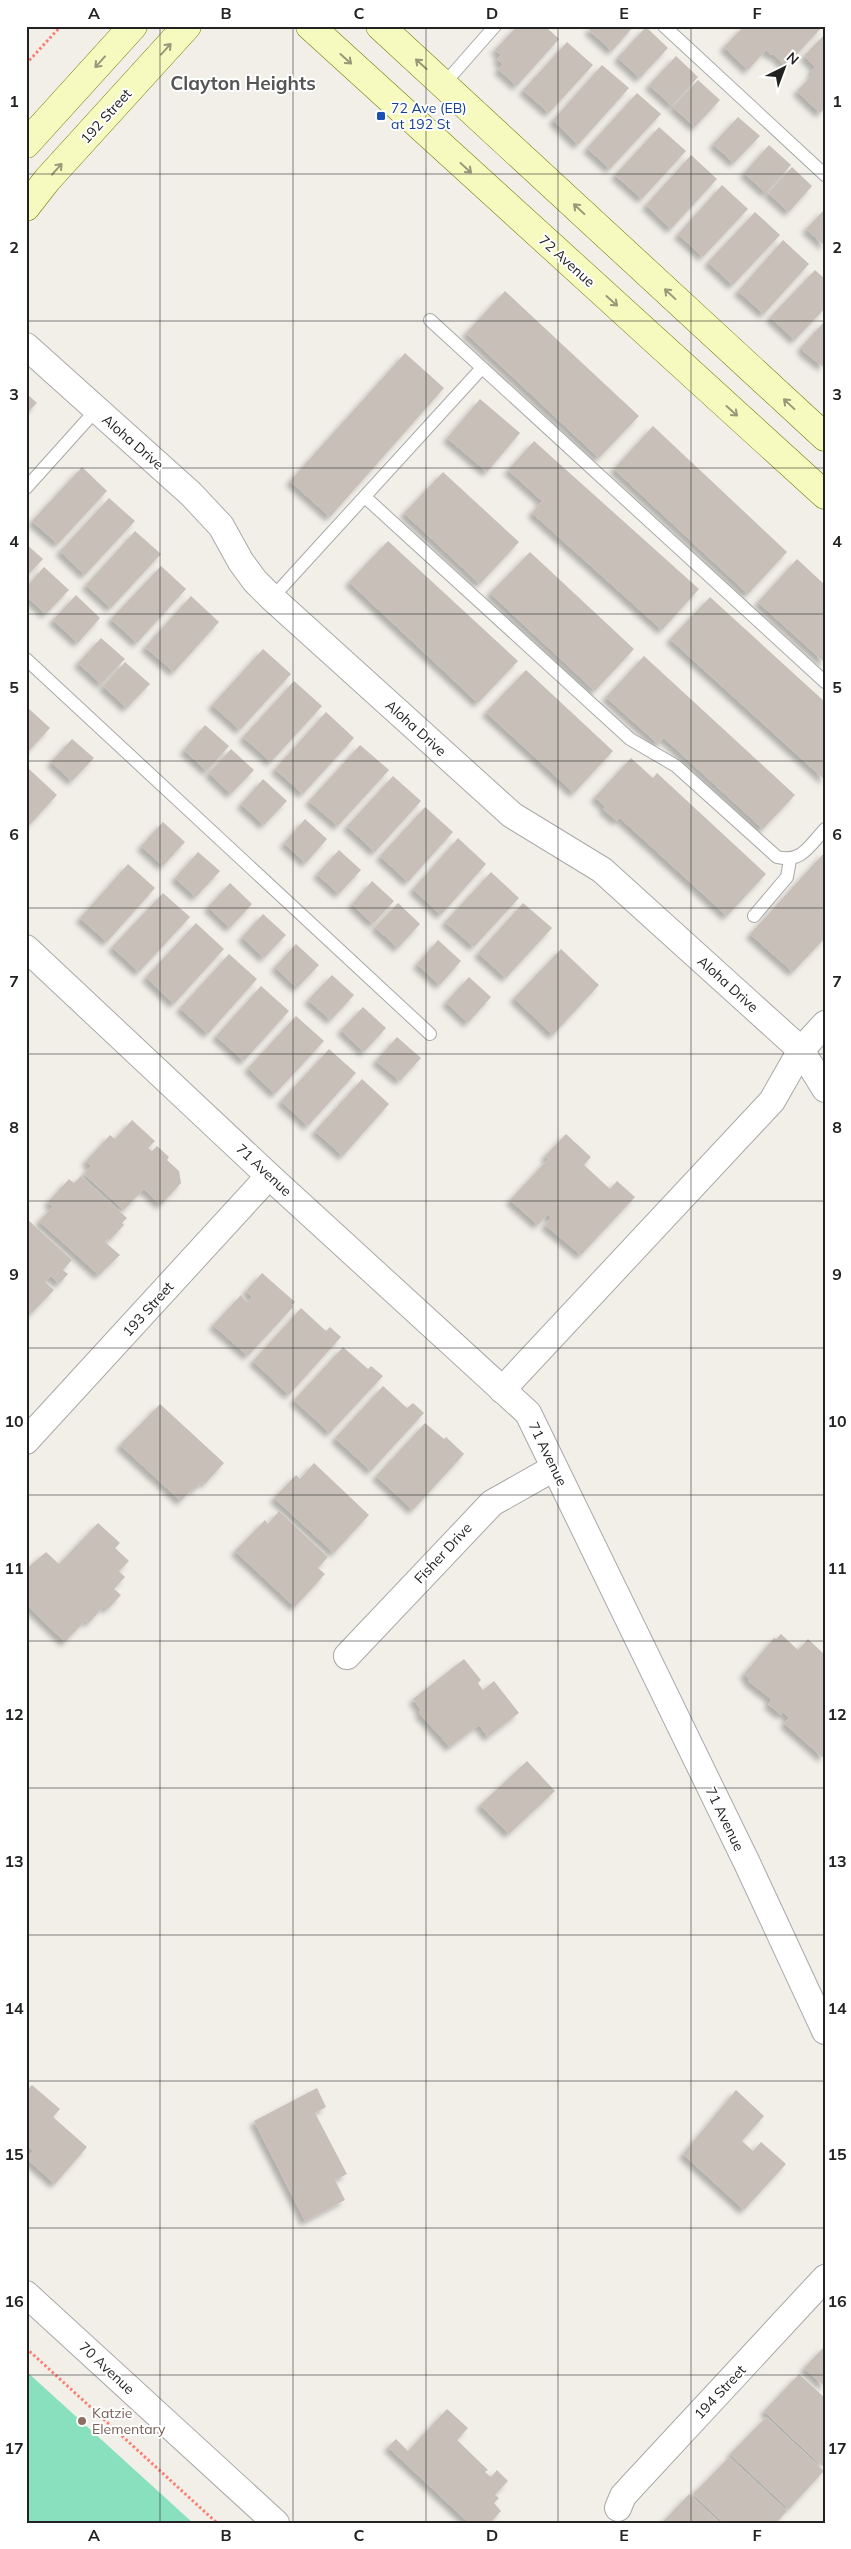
<svg xmlns="http://www.w3.org/2000/svg" width="851" height="2549" font-family="Mulish,sans-serif">
<style>
.pitch{fill:#88e0be}
.building{fill:#c7bfb8;filter:url(#shadow)}
.lines{fill:none;stroke-linecap:round;stroke-linejoin:round}
.service-casing{stroke:#a9a9a9;stroke-width:14}
.minor-casing{stroke:#a9a9a9;stroke-width:28}
.secondary-casing{stroke:#707d05;stroke-width:29}
.path{stroke:#fa8072;stroke-width:3;stroke-dasharray:2.5 2.5;stroke-linecap:butt}
.service{stroke:#fff;stroke-width:12}
.minor{stroke:#fff;stroke-width:26}
.secondary{stroke:#f7fabf;stroke-width:28}
.oneway{stroke:#979978}
.grid{fill:none;stroke:#222;stroke-width:1;stroke-opacity:0.55}
.transit-dot{fill:#1a4fb4;stroke:#fff;stroke-width:2}
.education-dot{fill:#8d6e63;stroke:#fff;stroke-width:2}
.labels{text-anchor:middle;dominant-baseline:central;stroke-width:4;stroke-linejoin:round;paint-order:stroke}
.transit-label{font-size:14px;fill:#164399;stroke:#fff;text-anchor:start}
.street-label{font-size:14px;fill:#222;stroke:#fff}
.education-label{font-size:14px;fill:#785e54;stroke:#fff;text-anchor:start}
.district-label{font-size:19px;font-weight:bold;fill:#555;stroke:#fff}
.neatline{fill:none;stroke:#222;stroke-width:2}
.grid-label{font-size:16px;text-anchor:middle;font-weight:bold;fill:#222}
</style>
<defs>
<filter id="shadow"><feDropShadow dx="-4.5" dy="4.5" stdDeviation="2.5" flood-color="#0004"/></filter>
</defs>
<rect width="100%" height="100%" fill="#f2efe9"/>
<!-- pitch -->
<polygon class="pitch" points="26,2371 193,2523 26,2523"/>
<!-- building -->
<g class="building">
<polygon points="517,26 545,26 559,39 517,86 498,69 503,64 497,59 501,55 495,50"/>
<polygon points="592,26 634,26 612,51 589,30"/>
<polygon points="744,26 823,26 786,66 773,54 771,55 766,50 748,70 724,47"/>
<polygon points="646,27 668,48 640,78 619,59 619,56"/>
<polygon points="825,34 825,108 820,113 797,91 813,74 811,72 815,67 804,56"/>
<polygon points="567,42 593,65 549,113 523,90"/>
<polygon points="676,56 698,77 672,106 649,85"/>
<polygon points="602,65 629,88 578,145 553,120"/>
<polygon points="698,80 720,100 695,127 673,107"/>
<polygon points="637,93 661,114 610,169 587,148"/>
<polygon points="738,117 760,136 734,163 713,144"/>
<polygon points="659,127 686,151 642,199 615,175"/>
<polygon points="769,145 791,165 766,193 744,173"/>
<polygon points="691,155 717,179 671,229 646,205"/>
<polygon points="792,167 812,186 789,212 768,193"/>
<polygon points="722,185 748,209 703,257 678,234"/>
<polygon points="825,209 825,246 806,229"/>
<polygon points="755,212 780,235 733,285 708,262"/>
<polygon points="783,240 809,264 764,314 738,291"/>
<polygon points="815,270 825,279 825,308 795,340 770,317"/>
<polygon points="505,291 639,416 599,458 466,333"/>
<polygon points="825,321 825,363 822,366 803,351 804,350 801,347"/>
<polygon points="405,353 444,388 330,517 290,481"/>
<polygon points="26,393 37,403 26,414"/>
<polygon points="480,399 520,433 487,472 447,438"/>
<polygon points="653,426 787,552 748,594 614,469"/>
<polygon points="534,441 699,589 662,630 532,513 542,501 508,470"/>
<polygon points="82,467 107,491 58,544 32,521"/>
<polygon points="443,472 519,542 480,584 404,513"/>
<polygon points="109,498 135,521 85,575 60,551"/>
<polygon points="135,531 161,554 111,608 86,585"/>
<polygon points="388,541 518,661 478,703 349,582"/>
<polygon points="26,544 43,559 26,577"/>
<polygon points="530,552 634,649 595,691 490,593"/>
<polygon points="797,559 825,585 825,663 758,602"/>
<polygon points="161,566 186,589 137,643 111,619"/>
<polygon points="44,567 69,590 46,614 26,596 26,587"/>
<polygon points="76,595 100,618 78,643 53,620"/>
<polygon points="191,596 219,622 174,672 145,647"/>
<polygon points="710,597 825,702 825,780 670,639"/>
<polygon points="101,638 125,659 101,684 78,663"/>
<polygon points="263,649 291,674 240,730 212,705"/>
<polygon points="644,656 795,795 763,829 664,738 658,744 606,697"/>
<polygon points="125,662 150,684 127,708 103,686"/>
<polygon points="526,670 613,751 574,793 486,712"/>
<polygon points="294,681 322,706 271,762 243,737"/>
<polygon points="27,707 50,728 28,752 26,750"/>
<polygon points="326,712 354,738 303,794 275,769"/>
<polygon points="205,725 229,746 207,771 184,750"/>
<polygon points="72,739 94,758 72,781 51,762"/>
<polygon points="360,745 389,770 338,826 309,801"/>
<polygon points="231,749 254,770 231,794 209,773"/>
<polygon points="631,758 653,778 657,773 766,874 727,916 620,818 617,821 603,809 605,807 595,797"/>
<polygon points="29,769 57,795 26,829 26,772"/>
<polygon points="393,776 421,801 375,852 347,826"/>
<polygon points="263,779 287,801 264,825 241,804"/>
<polygon points="425,807 453,832 408,882 380,856"/>
<polygon points="305,819 327,839 306,863 284,843"/>
<polygon points="163,822 185,842 163,866 141,846"/>
<polygon points="458,838 486,864 441,915 413,889"/>
<polygon points="339,850 361,870 339,894 317,874"/>
<polygon points="198,852 220,871 196,897 175,878"/>
<polygon points="825,852 825,938 793,972 750,934"/>
<polygon points="128,864 155,888 107,942 80,918"/>
<polygon points="491,872 519,898 474,947 445,922"/>
<polygon points="372,881 394,901 373,924 352,904"/>
<polygon points="230,883 252,904 230,928 208,907"/>
<polygon points="163,893 190,917 139,972 112,947"/>
<polygon points="398,903 420,924 398,948 375,927"/>
<polygon points="523,903 552,928 506,978 478,953"/>
<polygon points="263,914 286,935 264,958 242,937"/>
<polygon points="196,923 224,949 174,1004 146,977"/>
<polygon points="438,940 461,961 440,985 417,964"/>
<polygon points="296,944 319,965 297,988 275,967"/>
<polygon points="561,949 599,985 553,1035 514,998"/>
<polygon points="229,954 257,979 208,1034 180,1008"/>
<polygon points="332,975 354,995 331,1020 308,1000"/>
<polygon points="469,977 491,997 468,1023 446,1002"/>
<polygon points="261,986 289,1011 244,1061 216,1036"/>
<polygon points="363,1007 386,1028 364,1052 341,1030"/>
<polygon points="296,1016 324,1041 275,1094 248,1068"/>
<polygon points="397,1037 421,1058 400,1081 376,1061"/>
<polygon points="329,1049 356,1073 308,1126 281,1101"/>
<polygon points="362,1079 389,1104 343,1156 315,1131"/>
<polygon points="132,1120 155,1141 148,1148 152,1151 157,1146 169,1157 167,1160 179,1171 181,1183 161,1205 144,1189 124,1210 84,1174 91,1166 86,1161 110,1135 115,1139"/>
<polygon points="566,1134 591,1157 584,1165 610,1189 617,1181 635,1197 581,1255 545,1225 551,1218 548,1214 538,1225 510,1200 548,1159 545,1156"/>
<polygon points="81,1176 127,1218 122,1223 124,1225 110,1240 108,1238 105,1242 120,1255 99,1275 39,1221 53,1206 48,1202 69,1179 74,1183"/>
<polygon points="26,1218 72,1260 63,1270 68,1274 59,1284 51,1276 45,1282 54,1290 32,1313 26,1308"/>
<polygon points="262,1273 295,1302 292,1305 293,1307 248,1356 213,1325 241,1295 247,1302 252,1297 246,1291"/>
<polygon points="301,1308 326,1331 330,1327 341,1337 289,1395 253,1361"/>
<polygon points="343,1347 368,1369 371,1366 383,1376 330,1433 294,1400"/>
<polygon points="383,1386 407,1408 413,1403 424,1413 371,1471 335,1438"/>
<polygon points="160,1404 224,1463 205,1484 202,1482 195,1490 193,1488 181,1501 120,1445"/>
<polygon points="425,1423 444,1439 446,1437 464,1454 413,1510 376,1476"/>
<polygon points="314,1463 369,1515 334,1553 274,1498 296,1475 300,1479"/>
<polygon points="279,1511 328,1557 318,1568 325,1574 295,1607 235,1551 265,1520 268,1524"/>
<polygon points="98,1523 120,1543 115,1548 129,1561 119,1571 125,1577 114,1589 121,1595 108,1609 104,1606 89,1623 86,1620 65,1642 26,1604 26,1569 46,1552 59,1564"/>
<polygon points="781,1634 798,1650 808,1639 825,1655 825,1755 822,1757 784,1723 789,1718 783,1712 781,1715 768,1704 771,1701 770,1698 748,1681 748,1678 744,1674 774,1638 776,1639"/>
<polygon points="464,1659 481,1680 478,1683 483,1690 494,1681 519,1713 488,1737 479,1725 450,1747 419,1713 421,1710 413,1699"/>
<polygon points="527,1761 555,1791 509,1834 480,1805"/>
<polygon points="32,2085 60,2109 53,2117 87,2147 55,2184 26,2158 33,2151 26,2144 26,2088 28,2089"/>
<polygon points="317,2088 326,2107 315,2113 347,2174 335,2180 345,2200 305,2221 254,2121"/>
<polygon points="736,2090 764,2116 742,2141 753,2151 761,2142 786,2164 744,2210 683,2154"/>
<polygon points="825,2346 825,2387 804,2368"/>
<polygon points="799,2374 825,2398 825,2463 822,2466 764,2411"/>
<polygon points="447,2409 468,2428 457,2440 488,2470 485,2472 491,2477 497,2470 508,2481 495,2495 499,2498 494,2503 501,2511 490,2523 482,2523 479,2520 476,2523 469,2523 388,2447 396,2439 408,2451"/>
<polygon points="766,2417 824,2471 789,2509 730,2454"/>
<polygon points="729,2457 787,2511 776,2523 724,2523 693,2494"/>
<polygon points="689,2494 720,2523 662,2523"/>
</g>
<g class="lines">
<defs>
<g id="service">
<polyline points="664,26 825,175"/>
<polyline points="444,84 495,26"/>
<polyline points="430,320 825,682"/>
<polyline points="26,488 96,410"/>
<path d="M 365,497 L 630,739 L 676,766 L 777,857 C 802,863 809,846 825,829"/>
<polyline points="272,598 481,369"/>
<polyline points="26,659 430,1034"/>
<polyline points="754,916 787,877 790,860"/>
</g>
<g id="minor">
<polyline points="26,346 191,494 221,526 241,562 255,581 272,598 512,815 602,870 801,1050 825,1089"/>
<polyline points="26,948 269,1176 528,1413 747,1863 825,2031"/>
<polyline points="502,1390 772,1101 801,1050 825,1024"/>
<polyline points="26,1441 269,1176"/>
<polyline points="347,1656 492,1503 554,1468"/>
<polyline points="26,2294 276,2523"/>
<polyline points="618,2508 623,2496 633,2485 825,2278"/>
</g>
<g id="secondary">
<polyline points="310,26 825,495"/>
<polyline points="380,26 825,437"/>
<polyline points="26,144 133,26"/>
<polyline points="26,207 47,180 187,26"/>
</g>
</defs>
<!-- service casing -->
<use href="#service" class="service-casing"/>
<!-- minor casing -->
<use href="#minor" class="minor-casing"/>
<!-- secondary casing -->
<use href="#secondary" class="secondary-casing"/>
<!-- path -->
<g class="path">
<polyline points="26,64 61,26"/>
<polyline points="26,2348 217,2523"/>
</g>
<!-- service -->
<use href="#service" class="service"/>
<!-- minor -->
<use href="#minor" class="minor"/>
<!-- secondary -->
<use href="#secondary" class="secondary"/>
</g>
<!-- one-way arrows -->
<defs><path id="oneway-shaft" d="M-6 0H5M1.5-3L5.5 0L1.5 3" fill="none" stroke-width="1.6" stroke-linecap="round" stroke-linejoin="round" transform="scale(1.25)"/></defs>
<g class="oneway">
<use href="#oneway-shaft" transform="translate(166 49) rotate(-48)"/>
<use href="#oneway-shaft" transform="translate(346 59) rotate(42)"/>
<use href="#oneway-shaft" transform="translate(100 62) rotate(132)"/>
<use href="#oneway-shaft" transform="translate(421 64) rotate(-138)"/>
<use href="#oneway-shaft" transform="translate(466 168) rotate(42)"/>
<use href="#oneway-shaft" transform="translate(57 169) rotate(-48)"/>
<use href="#oneway-shaft" transform="translate(579 209) rotate(-137)"/>
<use href="#oneway-shaft" transform="translate(670 294) rotate(-137)"/>
<use href="#oneway-shaft" transform="translate(612 301) rotate(42)"/>
<use href="#oneway-shaft" transform="translate(789 404) rotate(-137)"/>
<use href="#oneway-shaft" transform="translate(732 411) rotate(42)"/>
</g>
<!-- grid -->
<path class="grid" d="M 160,26 L 160,2523M 293,26 L 293,2523M 426,26 L 426,2523M 558,26 L 558,2523M 691,26 L 691,2523M 26,174 L 825,174M 26,321 L 825,321M 26,468 L 825,468M 26,614 L 825,614M 26,761 L 825,761M 26,908 L 825,908M 26,1054 L 825,1054M 26,1201 L 825,1201M 26,1348 L 825,1348M 26,1495 L 825,1495M 26,1641 L 825,1641M 26,1788 L 825,1788M 26,1935 L 825,1935M 26,2081 L 825,2081M 26,2228 L 825,2228M 26,2375 L 825,2375"/>
<!-- markers -->
<rect class="transit-dot" x="376" y="111" width="10" height="10" rx="2.5"/>
<circle class="education-dot" cx="82" cy="2421" r="5"/>
<g class="labels">
<!-- transit labels -->
<g class="transit-label">
<text x="391" y="108">72 Ave (EB)<tspan x="391" dy="16">at 192 St</tspan></text>
</g>
<!-- street labels -->
<g class="street-label">
<text transform="translate(106 116) rotate(-48)">192 Street</text>
<text transform="translate(567 261) rotate(42)">72 Avenue</text>
<text transform="translate(133 442) rotate(41)">Aloha Drive</text>
<text transform="translate(416 728) rotate(42)">Aloha Drive</text>
<text transform="translate(728 984) rotate(42)">Aloha Drive</text>
<text transform="translate(264 1170) rotate(43)">71 Avenue</text>
<text transform="translate(148 1309) rotate(-48)">193 Street</text>
<text transform="translate(548 1454) rotate(64)">71 Avenue</text>
<text transform="translate(443 1553) rotate(-47)">Fisher Drive</text>
<text transform="translate(725 1819) rotate(64)">71 Avenue</text>
<text transform="translate(107 2368) rotate(43)">70 Avenue</text>
<text transform="translate(720 2392) rotate(-47)">194 Street</text>
</g>
<!-- education labels -->
<g class="education-label">
<text x="92" y="2413">Katzie<tspan x="92" dy="16">Elementary</tspan></text>
</g>
<!-- district labels -->
<g class="district-label">
<text x="243" y="83">Clayton Heights</text>
</g>
</g>
<!-- border -->
<rect width="851" height="2549" fill="none" stroke="#ffffff" stroke-width="55"/>
<!-- north arrow -->
<g transform="translate(784 68) rotate(42)" stroke="#ffffff" stroke-width="4" paint-order="stroke">
<path d="M0-4L9 19L0 12L-9 19Z" fill="#222222"/>
<text y="-8" font-size="14" font-weight="bold" text-anchor="middle" fill="#222222">N</text>
</g>
<rect x="28" y="28" width="796" height="2494" class="neatline"/>
<g class="grid-label">
<text x="94" y="19">A</text>
<text x="226" y="19">B</text>
<text x="359" y="19">C</text>
<text x="492" y="19">D</text>
<text x="624" y="19">E</text>
<text x="757" y="19">F</text>
<text x="14" y="107">1</text>
<text x="837" y="107">1</text>
<text x="14" y="253">2</text>
<text x="837" y="253">2</text>
<text x="14" y="400">3</text>
<text x="837" y="400">3</text>
<text x="14" y="547">4</text>
<text x="837" y="547">4</text>
<text x="14" y="693">5</text>
<text x="837" y="693">5</text>
<text x="14" y="840">6</text>
<text x="837" y="840">6</text>
<text x="14" y="987">7</text>
<text x="837" y="987">7</text>
<text x="14" y="1133">8</text>
<text x="837" y="1133">8</text>
<text x="14" y="1280">9</text>
<text x="837" y="1280">9</text>
<text x="14" y="1427">10</text>
<text x="837" y="1427">10</text>
<text x="14" y="1574">11</text>
<text x="837" y="1574">11</text>
<text x="14" y="1720">12</text>
<text x="837" y="1720">12</text>
<text x="14" y="1867">13</text>
<text x="837" y="1867">13</text>
<text x="14" y="2014">14</text>
<text x="837" y="2014">14</text>
<text x="14" y="2160">15</text>
<text x="837" y="2160">15</text>
<text x="14" y="2307">16</text>
<text x="837" y="2307">16</text>
<text x="14" y="2454">17</text>
<text x="837" y="2454">17</text>
<text x="94" y="2541">A</text>
<text x="226" y="2541">B</text>
<text x="359" y="2541">C</text>
<text x="492" y="2541">D</text>
<text x="624" y="2541">E</text>
<text x="757" y="2541">F</text>
</g>
</svg>
